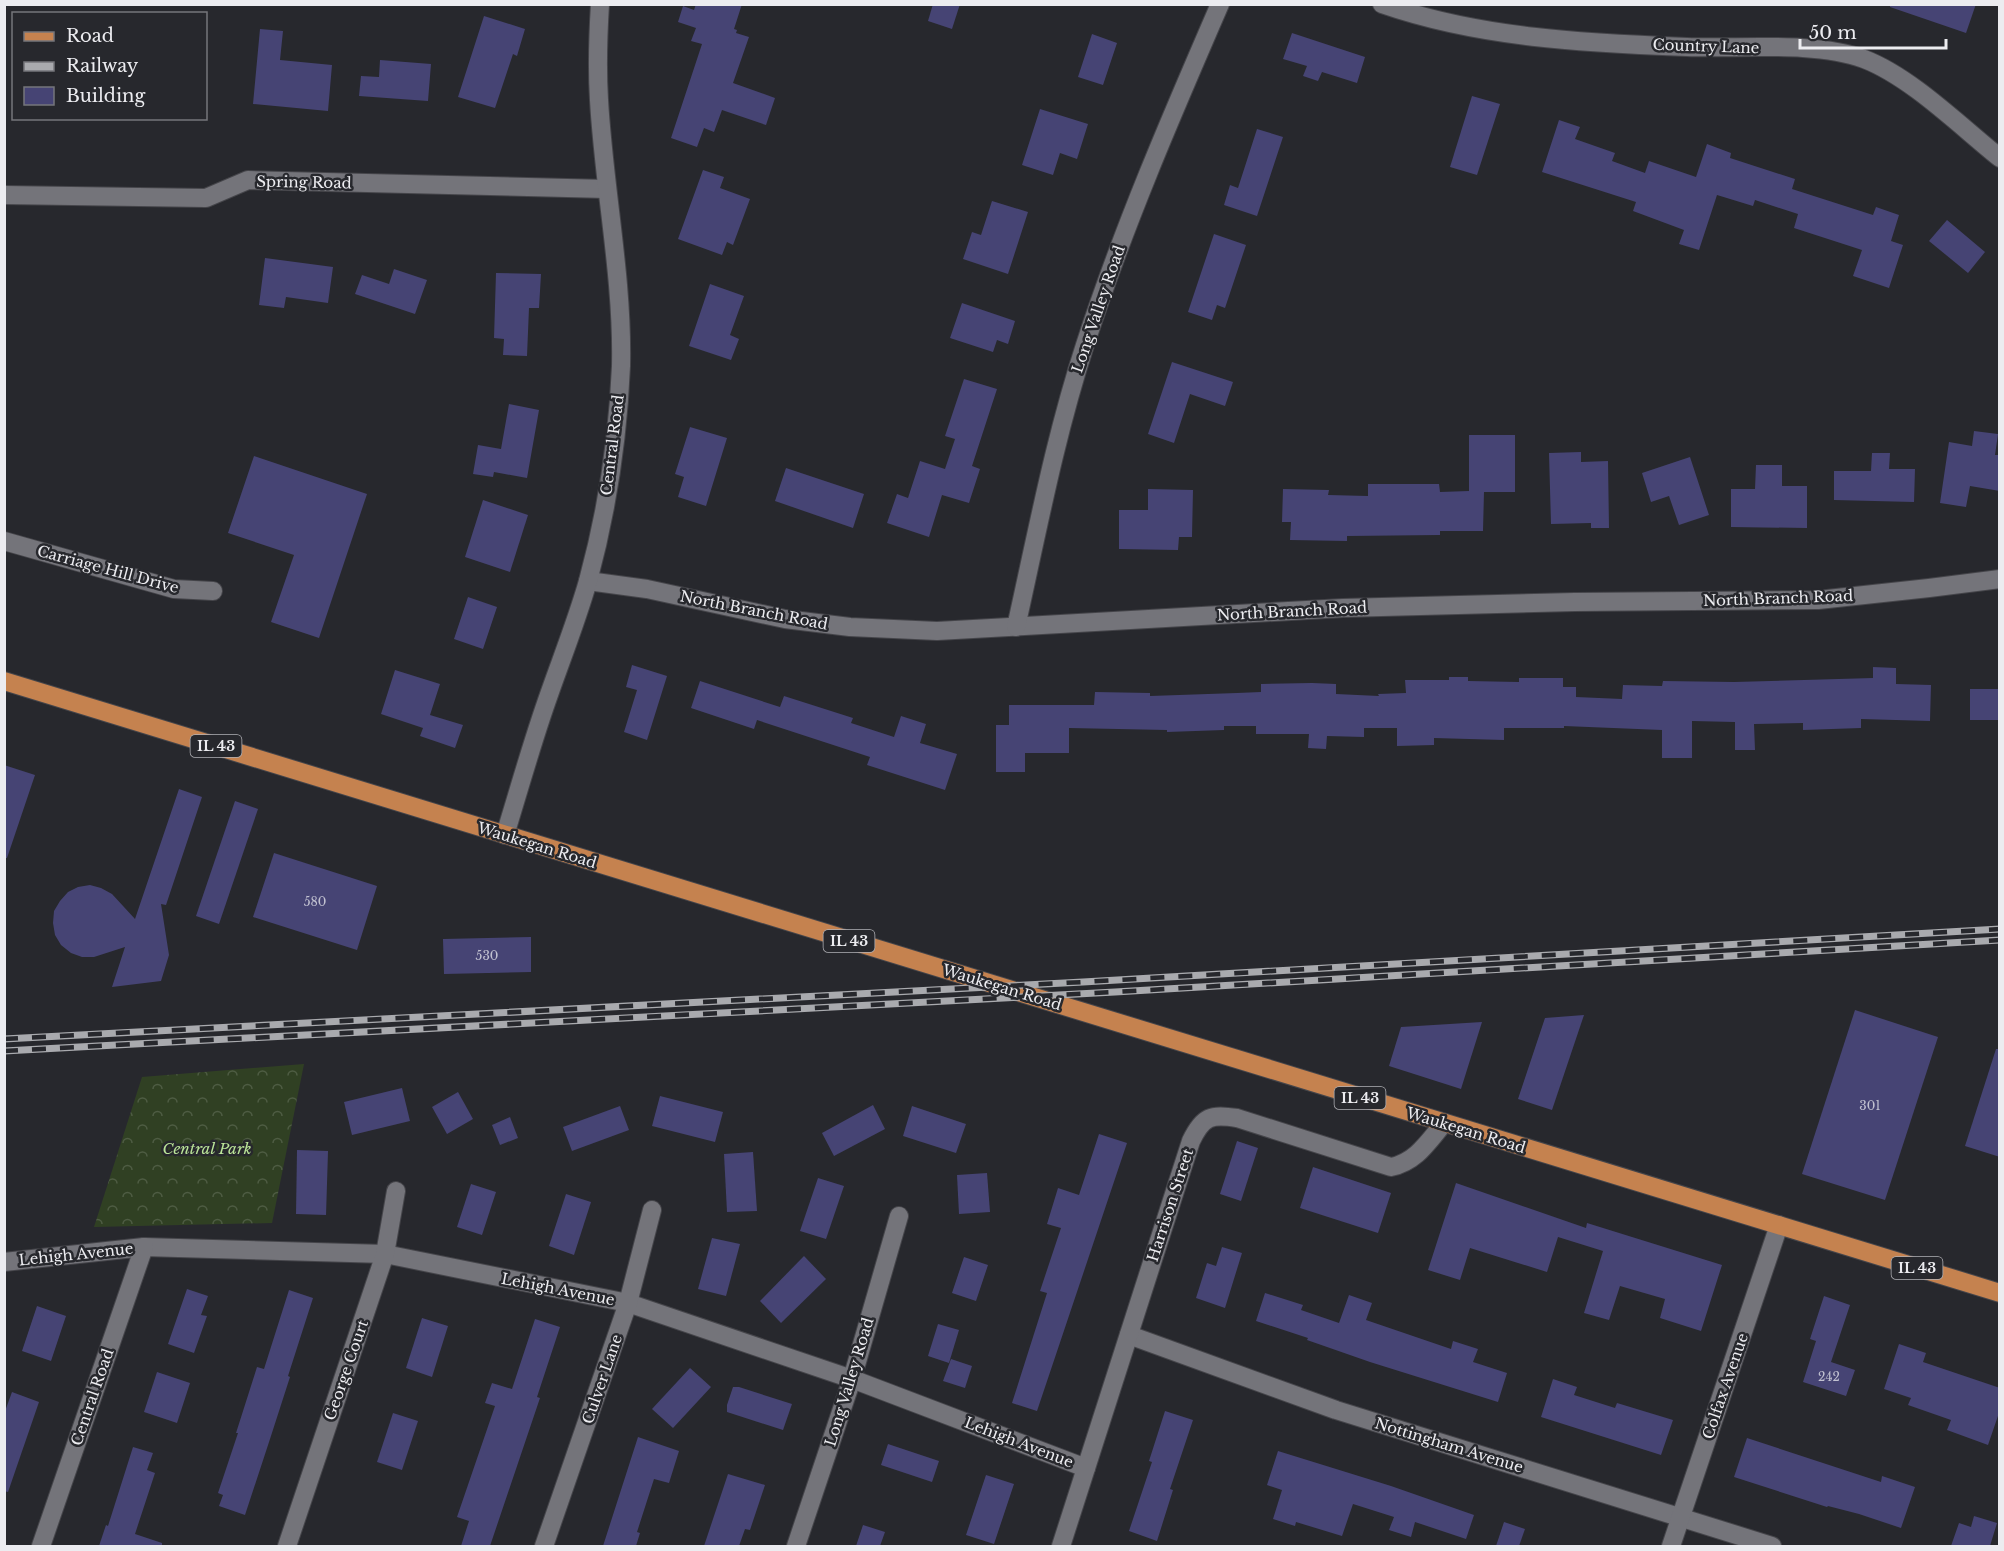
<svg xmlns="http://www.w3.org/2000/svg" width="2004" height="1551" font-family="'Libre Baskerville',serif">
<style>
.forest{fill:url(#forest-crowns)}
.building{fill:#464474}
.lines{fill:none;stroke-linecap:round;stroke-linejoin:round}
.minor-casing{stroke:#45454a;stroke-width:20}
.major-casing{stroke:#45454a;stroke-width:20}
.minor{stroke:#74747a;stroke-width:18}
.major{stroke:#c5824f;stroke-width:18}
.rail-casing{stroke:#a9aaae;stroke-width:7}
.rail{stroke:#27282d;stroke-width:4.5;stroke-dasharray:14;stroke-linecap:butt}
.labels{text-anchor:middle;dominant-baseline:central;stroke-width:5;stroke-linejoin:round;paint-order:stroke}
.number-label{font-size:12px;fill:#c2c2d1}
.shield{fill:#27282d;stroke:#b1b1b6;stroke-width:1.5}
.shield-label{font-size:14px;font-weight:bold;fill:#ececf0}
.street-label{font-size:15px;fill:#ececf0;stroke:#27282d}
.park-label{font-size:15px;font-style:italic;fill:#bbe599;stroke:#27282d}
</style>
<defs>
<pattern id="forest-crowns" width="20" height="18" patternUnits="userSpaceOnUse" patternTransform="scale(1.5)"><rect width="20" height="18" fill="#304023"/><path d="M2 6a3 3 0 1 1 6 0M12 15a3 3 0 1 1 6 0" fill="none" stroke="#4e5c43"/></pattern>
</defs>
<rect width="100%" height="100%" fill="#27282d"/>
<!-- forest -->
<polygon class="forest" points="304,1064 272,1223 94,1227 142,1077"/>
<!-- building -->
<g class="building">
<polygon points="696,4 742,4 734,29 737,30 736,33 749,37 733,83 775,98 766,125 722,110 714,132 704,128 697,147 671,138 702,44 691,41 696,28 678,22 683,6 694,10"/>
<polygon points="933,4 960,4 952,29 928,21"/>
<polygon points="1890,4 1976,4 1966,33 1890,7"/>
<polygon points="484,16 525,29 517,56 513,54 495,108 458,97"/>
<polygon points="260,29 283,31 280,60 332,65 328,111 253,104"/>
<polygon points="1292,33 1365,57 1357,83 1322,72 1318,81 1303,76 1307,66 1283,59"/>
<polygon points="1092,34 1117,43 1103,85 1078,77"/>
<polygon points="380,60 431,64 428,101 359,96 361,76 379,77"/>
<polygon points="1472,96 1500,104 1477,175 1450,167"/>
<polygon points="1040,109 1088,124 1077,159 1060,153 1053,175 1022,165"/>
<polygon points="1559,120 1580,127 1575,139 1615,153 1612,161 1645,173 1649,161 1696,177 1707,144 1731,153 1730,158 1795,179 1792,189 1873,215 1876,207 1899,215 1891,241 1903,245 1889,288 1853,276 1862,250 1794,228 1798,214 1755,200 1753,206 1717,195 1699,250 1679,244 1684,230 1633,211 1636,202 1542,172"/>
<polygon points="1257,129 1283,137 1257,216 1224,205 1230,185 1238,188"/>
<polygon points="703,170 724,177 720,188 750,199 733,245 727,242 722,255 678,239"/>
<polygon points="992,201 1028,212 1008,274 963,259 972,232 981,235"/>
<polygon points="1947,220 1985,252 1968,273 1929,241"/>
<polygon points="1214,234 1246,245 1225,308 1217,305 1212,320 1188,312"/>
<polygon points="265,258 333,267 328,303 286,297 284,308 259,305"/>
<polygon points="394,269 427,280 415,314 355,294 362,275 389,284"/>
<polygon points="496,273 541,274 539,308 529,308 527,356 503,355 504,339 494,338"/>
<polygon points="710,284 744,296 730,335 739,339 731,360 689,346"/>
<polygon points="962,303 1015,321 1008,344 997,340 993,352 950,338"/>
<polygon points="1172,362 1233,382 1225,406 1190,394 1174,443 1148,434"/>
<polygon points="964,379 997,389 972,466 980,469 969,503 942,495 929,537 887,523 897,494 908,498 920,461 945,469 955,439 945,436"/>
<polygon points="509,404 539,410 527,478 494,472 493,477 473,474 478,445 501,449"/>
<polygon points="690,427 727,438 706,506 678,497 684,477 675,474"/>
<polygon points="1974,431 1998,434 1995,455 2000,455 2000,491 1970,486 1966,507 1940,503 1949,442 1972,446"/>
<polygon points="1469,435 1515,435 1515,492 1484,492 1483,531 1440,531 1440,535 1347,536 1347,541 1290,540 1291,522 1282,522 1283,489 1329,490 1328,495 1368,496 1368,484 1439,484 1440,492 1469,491"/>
<polygon points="1581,452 1581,462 1608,461 1609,528 1591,528 1591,523 1551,524 1549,453"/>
<polygon points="1872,453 1890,453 1889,469 1915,469 1914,502 1834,500 1834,471 1871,471"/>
<polygon points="254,456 367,494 319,638 271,622 294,555 228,533"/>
<polygon points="1690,457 1709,515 1679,525 1669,496 1651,502 1642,473"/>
<polygon points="1756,465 1782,465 1782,486 1807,486 1807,528 1731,527 1731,489 1755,489"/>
<polygon points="786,468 864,494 853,528 775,501"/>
<polygon points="1148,489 1193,490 1192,537 1179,537 1178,550 1119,549 1119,510 1148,510"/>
<polygon points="483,500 528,515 510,572 465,557"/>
<polygon points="468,597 497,607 483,649 454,639"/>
<polygon points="632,665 667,676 647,740 624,732 637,690 626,687"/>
<polygon points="1873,667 1896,668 1896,684 1931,685 1930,721 1861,719 1861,728 1803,730 1803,723 1754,724 1755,750 1735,750 1735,722 1692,721 1692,758 1662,758 1662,730 1564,726 1564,728 1504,728 1504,740 1434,738 1434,745 1397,746 1397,728 1364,728 1364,737 1327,736 1326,749 1308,748 1309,734 1256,734 1256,726 1224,726 1224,730 1167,732 1167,730 1069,728 1069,753 1025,753 1025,772 996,772 996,725 1009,725 1009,705 1094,705 1095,692 1150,693 1150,696 1237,693 1261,692 1261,684 1312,683 1336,684 1336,694 1379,696 1378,694 1406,693 1405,680 1449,680 1449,677 1468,677 1468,681 1519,682 1519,678 1563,678 1563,687 1576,687 1576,697 1622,699 1623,685 1662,686 1663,681 1734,682 1873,678"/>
<polygon points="395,670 440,684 430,715 463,725 455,748 420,736 423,728 381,714"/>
<polygon points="700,681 780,707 784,696 853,718 851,723 894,737 901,716 926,724 920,743 957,754 945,790 867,765 870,757 757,720 754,729 691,708"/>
<rect x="1970" y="689" width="29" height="31"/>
<polygon points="4,765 35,775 7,858 4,858"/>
<polygon points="179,789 202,797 166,905 161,904 169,955 161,981 112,987 125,947 94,957 82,957 71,953 61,945 55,935 53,923 54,911 60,901 68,892 78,887 90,885 101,888 112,894 135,919"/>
<polygon points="235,801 258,809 219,924 196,916"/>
<polygon points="274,853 377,886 357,950 253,917"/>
<polygon points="531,937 531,972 444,974 443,939"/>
<polygon points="1855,1010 1938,1037 1885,1200 1802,1174"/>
<polygon points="1584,1015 1552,1110 1518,1099 1545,1018"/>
<polygon points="1482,1022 1461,1089 1389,1066 1401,1027"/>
<polygon points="1996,1049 2000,1049 2000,1157 1965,1146"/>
<polygon points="402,1088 410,1121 352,1135 344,1102"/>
<polygon points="458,1092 473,1119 447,1134 432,1107"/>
<polygon points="660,1096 723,1112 715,1142 652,1126"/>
<polygon points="873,1105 885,1129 834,1156 822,1133"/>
<polygon points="620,1106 629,1130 572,1151 563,1127"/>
<polygon points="912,1106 966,1124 956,1153 903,1136"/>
<polygon points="510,1117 518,1138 500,1145 492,1125"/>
<polygon points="1099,1134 1127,1143 1037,1411 1012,1403 1047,1293 1040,1291 1061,1228 1047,1224 1058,1188 1079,1195"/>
<polygon points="1237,1141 1258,1148 1241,1201 1220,1194"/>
<polygon points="297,1150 328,1151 326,1215 296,1214"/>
<polygon points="753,1152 757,1211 727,1212 724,1154"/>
<polygon points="1313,1167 1391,1193 1378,1233 1300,1208"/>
<polygon points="987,1173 990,1212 959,1214 957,1175"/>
<polygon points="818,1178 844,1186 826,1239 800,1231"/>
<polygon points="1456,1183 1586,1228 1587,1223 1722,1265 1701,1331 1660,1318 1665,1299 1620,1286 1609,1320 1584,1313 1603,1251 1558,1237 1547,1272 1470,1248 1460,1280 1428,1270"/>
<polygon points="471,1184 496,1192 482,1235 457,1227"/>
<polygon points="566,1194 591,1202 574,1255 549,1246"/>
<polygon points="712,1238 740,1244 726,1296 698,1289"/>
<polygon points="1222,1247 1242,1253 1225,1308 1196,1298 1207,1263 1216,1266"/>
<polygon points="804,1256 826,1279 781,1323 760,1301"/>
<polygon points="964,1257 988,1265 976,1301 952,1293"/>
<polygon points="187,1289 208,1296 201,1315 207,1316 194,1353 168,1344"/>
<polygon points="289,1290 313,1298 288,1376 290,1377 270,1439 245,1515 219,1506 223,1495 218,1493 238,1433 236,1433 257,1367 264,1369"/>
<polygon points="1265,1293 1303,1305 1301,1310 1339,1323 1349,1295 1372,1303 1366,1320 1451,1349 1453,1341 1478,1349 1473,1362 1507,1373 1498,1402 1370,1362 1307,1340 1308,1338 1256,1321"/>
<polygon points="1824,1296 1850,1305 1831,1362 1855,1370 1846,1396 1803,1382 1816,1341 1810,1339"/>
<polygon points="37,1306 66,1316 51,1361 22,1351"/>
<polygon points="422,1318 448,1326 432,1377 406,1368"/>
<polygon points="535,1319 560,1327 537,1397 540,1398 490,1546 461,1546 469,1521 457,1517 495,1406 485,1403 492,1383 512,1389"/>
<polygon points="938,1324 959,1330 949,1363 928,1356"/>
<polygon points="1899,1344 1926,1353 1923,1362 2000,1388 2000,1410 1988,1445 1947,1430 1951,1420 1908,1405 1911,1398 1884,1389"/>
<polygon points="951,1359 972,1366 965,1388 943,1381"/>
<polygon points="690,1368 711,1387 673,1428 652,1409"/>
<polygon points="157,1372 190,1383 177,1423 144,1412"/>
<polygon points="1553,1379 1577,1387 1574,1395 1615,1408 1617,1403 1673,1420 1661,1455 1541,1417"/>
<polygon points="733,1387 739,1387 792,1404 783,1430 727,1412 727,1405"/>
<polygon points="12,1392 39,1402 8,1492 4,1491 4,1414"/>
<polygon points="1165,1411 1193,1420 1170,1489 1173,1490 1157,1541 1129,1531 1152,1462 1149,1461"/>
<polygon points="393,1413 418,1421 402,1470 377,1462"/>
<polygon points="638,1437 679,1451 669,1483 654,1479 637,1532 640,1533 636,1546 603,1546"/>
<polygon points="1747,1438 1881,1482 1882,1476 1915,1487 1901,1528 1859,1514 1828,1506 1827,1507 1734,1477"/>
<polygon points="888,1444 939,1461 932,1482 881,1465"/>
<polygon points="133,1447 153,1453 147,1470 155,1473 135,1534 162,1543 162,1546 99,1546 106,1525 108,1526"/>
<polygon points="1278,1451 1391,1486 1474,1515 1466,1539 1415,1522 1411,1537 1389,1530 1394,1517 1353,1504 1342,1536 1296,1522 1295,1526 1273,1519 1282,1490 1267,1485"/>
<polygon points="728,1474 765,1485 750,1530 745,1529 739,1546 704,1546"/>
<polygon points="986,1475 1014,1484 994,1544 966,1535"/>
<polygon points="1974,1516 1997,1523 1990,1546 1951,1546 1959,1523 1971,1527"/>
<polygon points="1504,1522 1525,1529 1519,1546 1496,1546"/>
<polygon points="863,1525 885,1532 880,1546 856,1546"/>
</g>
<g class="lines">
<defs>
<g id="minor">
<path d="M 1382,4 C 1480,38 1585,43 1687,47 C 1740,49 1816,41 1864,59 C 1911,77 1960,126 2000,158"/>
<polyline points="4,195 206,198 248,180 607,189"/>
<polyline points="4,541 174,589 213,591"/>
<polyline points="588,581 647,589 785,619 850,627 937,631 1343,608 1575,602 1818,600 1929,588 2000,579"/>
<path d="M 1016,627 C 1037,533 1055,437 1085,345 C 1123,228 1171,117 1220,4"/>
<path d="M 505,835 C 517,796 528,757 541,718 C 556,672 575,627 588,581 C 607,511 618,438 621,366 C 623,277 604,189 599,100 C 597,68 598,36 600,4"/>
<polyline points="4,1262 144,1247 385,1254 628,1303 852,1379 1086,1468"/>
<polyline points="1129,1335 1336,1410 1772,1546"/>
<polyline points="41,1546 144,1247"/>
<polyline points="287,1546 385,1254 396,1191"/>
<polyline points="544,1546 628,1303 652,1210"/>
<polyline points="796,1546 852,1379 899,1216"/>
<path d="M 1061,1546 L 1191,1141 C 1203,1116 1211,1114 1237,1118 L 1391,1167 C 1416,1162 1428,1142 1444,1123"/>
<polyline points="1671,1546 1779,1225"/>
</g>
<polyline id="major" points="4,681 2000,1293"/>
</defs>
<!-- minor casing -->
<use href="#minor" class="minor-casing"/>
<!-- major casing -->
<use href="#major" class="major-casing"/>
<!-- minor -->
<use href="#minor" class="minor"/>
<!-- major -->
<use href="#major" class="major"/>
<defs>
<g id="rail">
<polyline points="4,1039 1083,982 2000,929"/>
<polyline points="4,1051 1115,992 2000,940"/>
</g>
</defs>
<!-- rail casing -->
<use href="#rail" class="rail-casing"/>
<!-- rail -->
<use href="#rail" class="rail"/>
</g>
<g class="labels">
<!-- number labels -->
<g class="number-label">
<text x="315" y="901">580</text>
<text x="487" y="955">530</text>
<text x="1870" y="1105">301</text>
<text x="1829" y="1376">242</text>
</g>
<!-- shield labels -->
<g class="shield">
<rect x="190.5" y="735" width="51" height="22" rx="4.5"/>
<rect x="823.5" y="930" width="51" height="22" rx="4.5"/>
<rect x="1334.5" y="1087" width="51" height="22" rx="4.5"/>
<rect x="1891.5" y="1257" width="51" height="22" rx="4.5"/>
</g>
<g class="shield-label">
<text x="216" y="746">IL 43</text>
<text x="849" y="941">IL 43</text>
<text x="1360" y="1098">IL 43</text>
<text x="1917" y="1268">IL 43</text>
</g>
<!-- street labels -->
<g class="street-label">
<text transform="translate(1706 46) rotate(2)">Country Lane</text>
<text transform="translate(304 182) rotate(1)">Spring Road</text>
<text transform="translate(1098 309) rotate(-71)">Long Valley Road</text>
<text transform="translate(612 445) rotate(-83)">Central Road</text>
<text transform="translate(108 569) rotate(15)">Carriage Hill Drive</text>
<text transform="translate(1778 598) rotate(-2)">North Branch Road</text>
<text transform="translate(754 610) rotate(11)">North Branch Road</text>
<text transform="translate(1292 611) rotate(-3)">North Branch Road</text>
<text transform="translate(537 845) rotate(17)">Waukegan Road</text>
<text transform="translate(1002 987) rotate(17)">Waukegan Road</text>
<text transform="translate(1466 1130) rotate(17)">Waukegan Road</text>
<text transform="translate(1170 1205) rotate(-72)">Harrison Street</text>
<text transform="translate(76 1254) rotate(-6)">Lehigh Avenue</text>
<text transform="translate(558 1289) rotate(11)">Lehigh Avenue</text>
<text transform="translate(346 1370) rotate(-71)">George Court</text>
<text transform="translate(602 1379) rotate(-71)">Culver Lane</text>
<text transform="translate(849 1382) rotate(-73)">Long Valley Road</text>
<text transform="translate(1725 1386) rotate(-71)">Colfax Avenue</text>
<text transform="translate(92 1397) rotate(-71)">Central Road</text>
<text transform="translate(1019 1442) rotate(21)">Lehigh Avenue</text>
<text transform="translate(1449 1445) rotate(17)">Nottingham Avenue</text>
</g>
<!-- park labels -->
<g class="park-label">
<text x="207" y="1148">Central Park</text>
</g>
</g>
<!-- border -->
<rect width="2004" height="1551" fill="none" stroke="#ececf0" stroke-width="12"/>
<!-- legend -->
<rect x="12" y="12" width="195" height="108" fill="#27282d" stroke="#76767b" stroke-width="1.5"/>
<rect x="24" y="32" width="30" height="9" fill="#c5824f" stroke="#76767b" stroke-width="1.5"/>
<text x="66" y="42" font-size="18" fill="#ececf0">Road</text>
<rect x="24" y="62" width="30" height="9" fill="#a9aaae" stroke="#76767b" stroke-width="1.5"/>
<text x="66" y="72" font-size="18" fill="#ececf0">Railway</text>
<rect x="24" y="87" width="30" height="18" fill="#464474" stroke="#76767b" stroke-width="1.5"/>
<text x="66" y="102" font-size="18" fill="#ececf0">Building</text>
<!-- scale -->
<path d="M1800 39v9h146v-9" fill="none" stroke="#ececf0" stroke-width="3"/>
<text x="1809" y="39" font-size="18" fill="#ececf0" stroke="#27282d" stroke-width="4.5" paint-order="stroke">50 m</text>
</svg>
